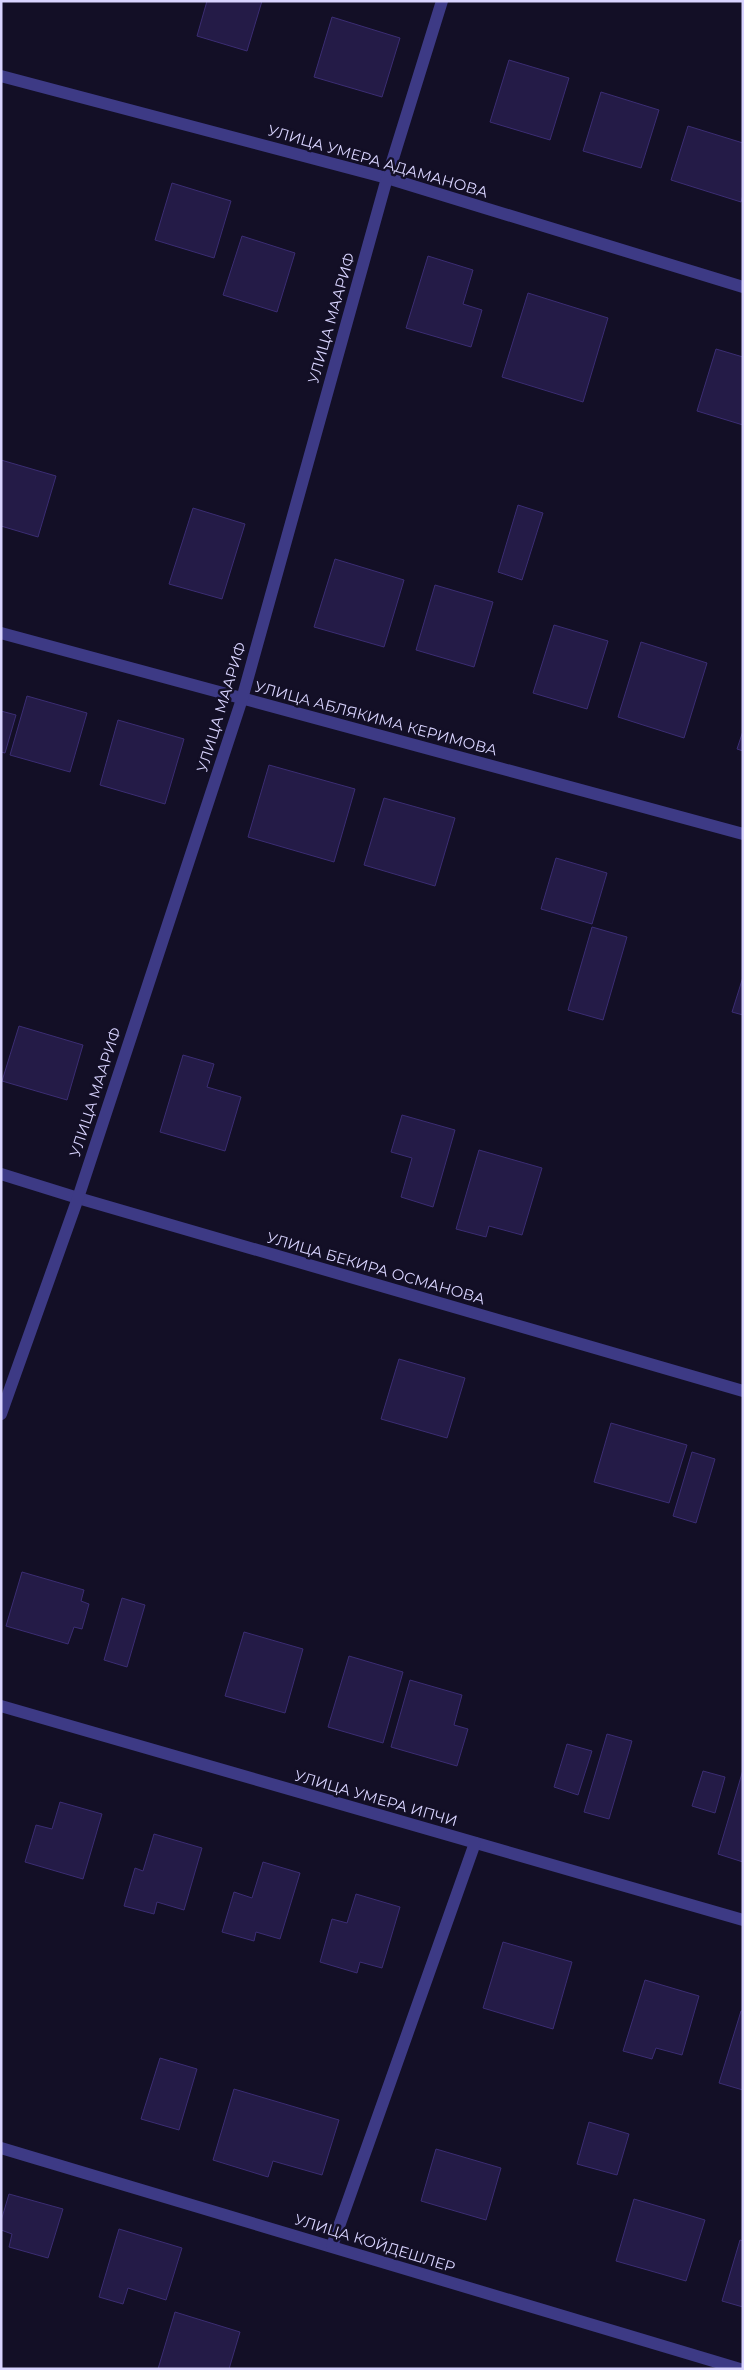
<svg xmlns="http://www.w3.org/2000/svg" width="744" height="2370" font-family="Montserrat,sans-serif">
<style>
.building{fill:#241b47;stroke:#3b2d73}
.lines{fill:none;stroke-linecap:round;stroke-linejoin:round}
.minor{stroke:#3d3a85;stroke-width:12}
.labels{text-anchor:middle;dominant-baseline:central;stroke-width:5;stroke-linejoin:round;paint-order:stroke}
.street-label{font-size:15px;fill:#d9d4ff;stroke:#130f26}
</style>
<rect width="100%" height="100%" fill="#130f26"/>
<!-- building -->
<g class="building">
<polygon points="207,1 262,1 247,51 197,36"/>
<polygon points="332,17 400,38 382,97 314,77"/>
<polygon points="509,60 569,78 550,140 490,122"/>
<polygon points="601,92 659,110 641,168 583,151"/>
<polygon points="688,126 743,143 743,195 741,202 671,180"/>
<polygon points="172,183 231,201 214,258 155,240"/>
<polygon points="242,236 295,253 277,312 223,295"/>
<polygon points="428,256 473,270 463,304 482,310 471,347 406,328"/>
<polygon points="528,293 608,318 583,402 502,377"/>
<polygon points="716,349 743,357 743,425 697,411"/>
<polygon points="1,460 56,476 38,537 1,526"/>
<polygon points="518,505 543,513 522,580 498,572"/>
<polygon points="193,508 245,524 222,599 169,584"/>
<polygon points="335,559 404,580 384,647 314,627"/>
<polygon points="435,585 493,602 474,667 416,650"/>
<polygon points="554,625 608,641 587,709 533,693"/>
<polygon points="641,642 707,663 684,738 618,717"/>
<polygon points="27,696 87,713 70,772 10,755"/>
<polygon points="1,711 16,715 5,753 1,752"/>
<polygon points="118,720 184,739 165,804 100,785"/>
<polygon points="743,731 743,751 737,749"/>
<polygon points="269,765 355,789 334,862 248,837"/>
<polygon points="384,798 455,818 435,886 364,865"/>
<polygon points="556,858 607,873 592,924 541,909"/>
<polygon points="592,927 627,937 603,1020 568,1010"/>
<polygon points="743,977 743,1015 732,1012"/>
<polygon points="19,1026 83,1045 67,1100 2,1081"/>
<polygon points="183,1055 214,1064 207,1087 241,1097 225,1151 160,1132"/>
<polygon points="402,1115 455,1130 433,1207 401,1197 412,1158 391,1152"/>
<polygon points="479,1150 542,1168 522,1235 489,1226 486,1237 456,1229"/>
<polygon points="399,1359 465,1378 447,1438 381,1419"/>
<polygon points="611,1423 687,1445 669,1503 594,1482"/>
<polygon points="692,1452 715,1459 696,1523 673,1516"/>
<polygon points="22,1572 84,1590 81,1601 89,1604 82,1629 74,1627 68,1644 6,1626"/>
<polygon points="122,1598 145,1605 127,1667 104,1660"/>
<polygon points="244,1632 303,1649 285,1713 225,1696"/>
<polygon points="349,1656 403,1672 383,1743 328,1727"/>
<polygon points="410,1680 462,1695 454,1725 468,1729 457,1766 391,1747"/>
<polygon points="607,1734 632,1741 609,1819 584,1812"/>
<polygon points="567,1744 592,1751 578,1795 554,1787"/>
<polygon points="743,1770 743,1862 718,1854"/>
<polygon points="703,1771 725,1777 715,1813 692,1806"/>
<polygon points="60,1802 102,1814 83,1879 25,1862 36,1825 52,1829"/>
<polygon points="154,1834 202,1848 184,1910 157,1902 154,1914 124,1906 135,1868 143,1871"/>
<polygon points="263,1862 300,1873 280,1939 256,1932 254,1941 222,1932 234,1892 252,1898"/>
<polygon points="356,1894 400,1907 382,1968 360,1962 357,1973 320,1962 332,1919 347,1923"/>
<polygon points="503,1942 572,1962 553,2029 483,2008"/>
<polygon points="645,1980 699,1996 682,2055 656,2048 652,2059 623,2051"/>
<polygon points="741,2011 743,2011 743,2090 719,2083"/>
<polygon points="160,2058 197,2069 179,2130 141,2119"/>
<polygon points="234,2089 339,2120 322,2175 273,2161 268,2177 213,2160"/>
<polygon points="589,2122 629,2134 617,2175 577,2164"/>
<polygon points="436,2149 501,2168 486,2220 421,2201"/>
<polygon points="9,2194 63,2209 48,2258 9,2247 12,2234 1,2230 1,2221"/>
<polygon points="634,2199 705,2220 686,2281 616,2261"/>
<polygon points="119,2229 182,2248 166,2300 128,2288 123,2304 99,2297"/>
<polygon points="740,2240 743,2241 743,2307 722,2301"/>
<polygon points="175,2312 240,2332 229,2369 158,2369"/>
</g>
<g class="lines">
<!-- minor -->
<g class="minor">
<polyline points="1,76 387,178 743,287"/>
<polyline points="1,633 743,834"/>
<polyline points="1,1174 78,1198 743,1391"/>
<polyline points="1,1414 78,1198 242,699 387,178 442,1"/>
<polyline points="1,1706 743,1920"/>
<polyline points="1,2148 740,2369"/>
<polyline points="332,2246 475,1843"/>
</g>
</g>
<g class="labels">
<!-- street labels -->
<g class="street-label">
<text transform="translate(378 161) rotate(16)">УЛИЦА УМЕРА АДАМАНОВА</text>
<text transform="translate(331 318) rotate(-74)">УЛИЦА МААРИФ</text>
<text transform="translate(221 707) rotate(-73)">УЛИЦА МААРИФ</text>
<text transform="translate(376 718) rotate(15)">УЛИЦА АБЛЯКИМА КЕРИМОВА</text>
<text transform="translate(95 1092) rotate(-72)">УЛИЦА МААРИФ</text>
<text transform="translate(376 1268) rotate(16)">УЛИЦА БЕКИРА ОСМАНОВА</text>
<text transform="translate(376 1798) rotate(16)">УЛИЦА УМЕРА ИПЧИ</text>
<text transform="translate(375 2243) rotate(17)">УЛИЦА КОЙДЕШЛЕР</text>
</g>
</g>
<!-- border -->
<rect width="744" height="2370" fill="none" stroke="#d9d4ff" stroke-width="5"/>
</svg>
